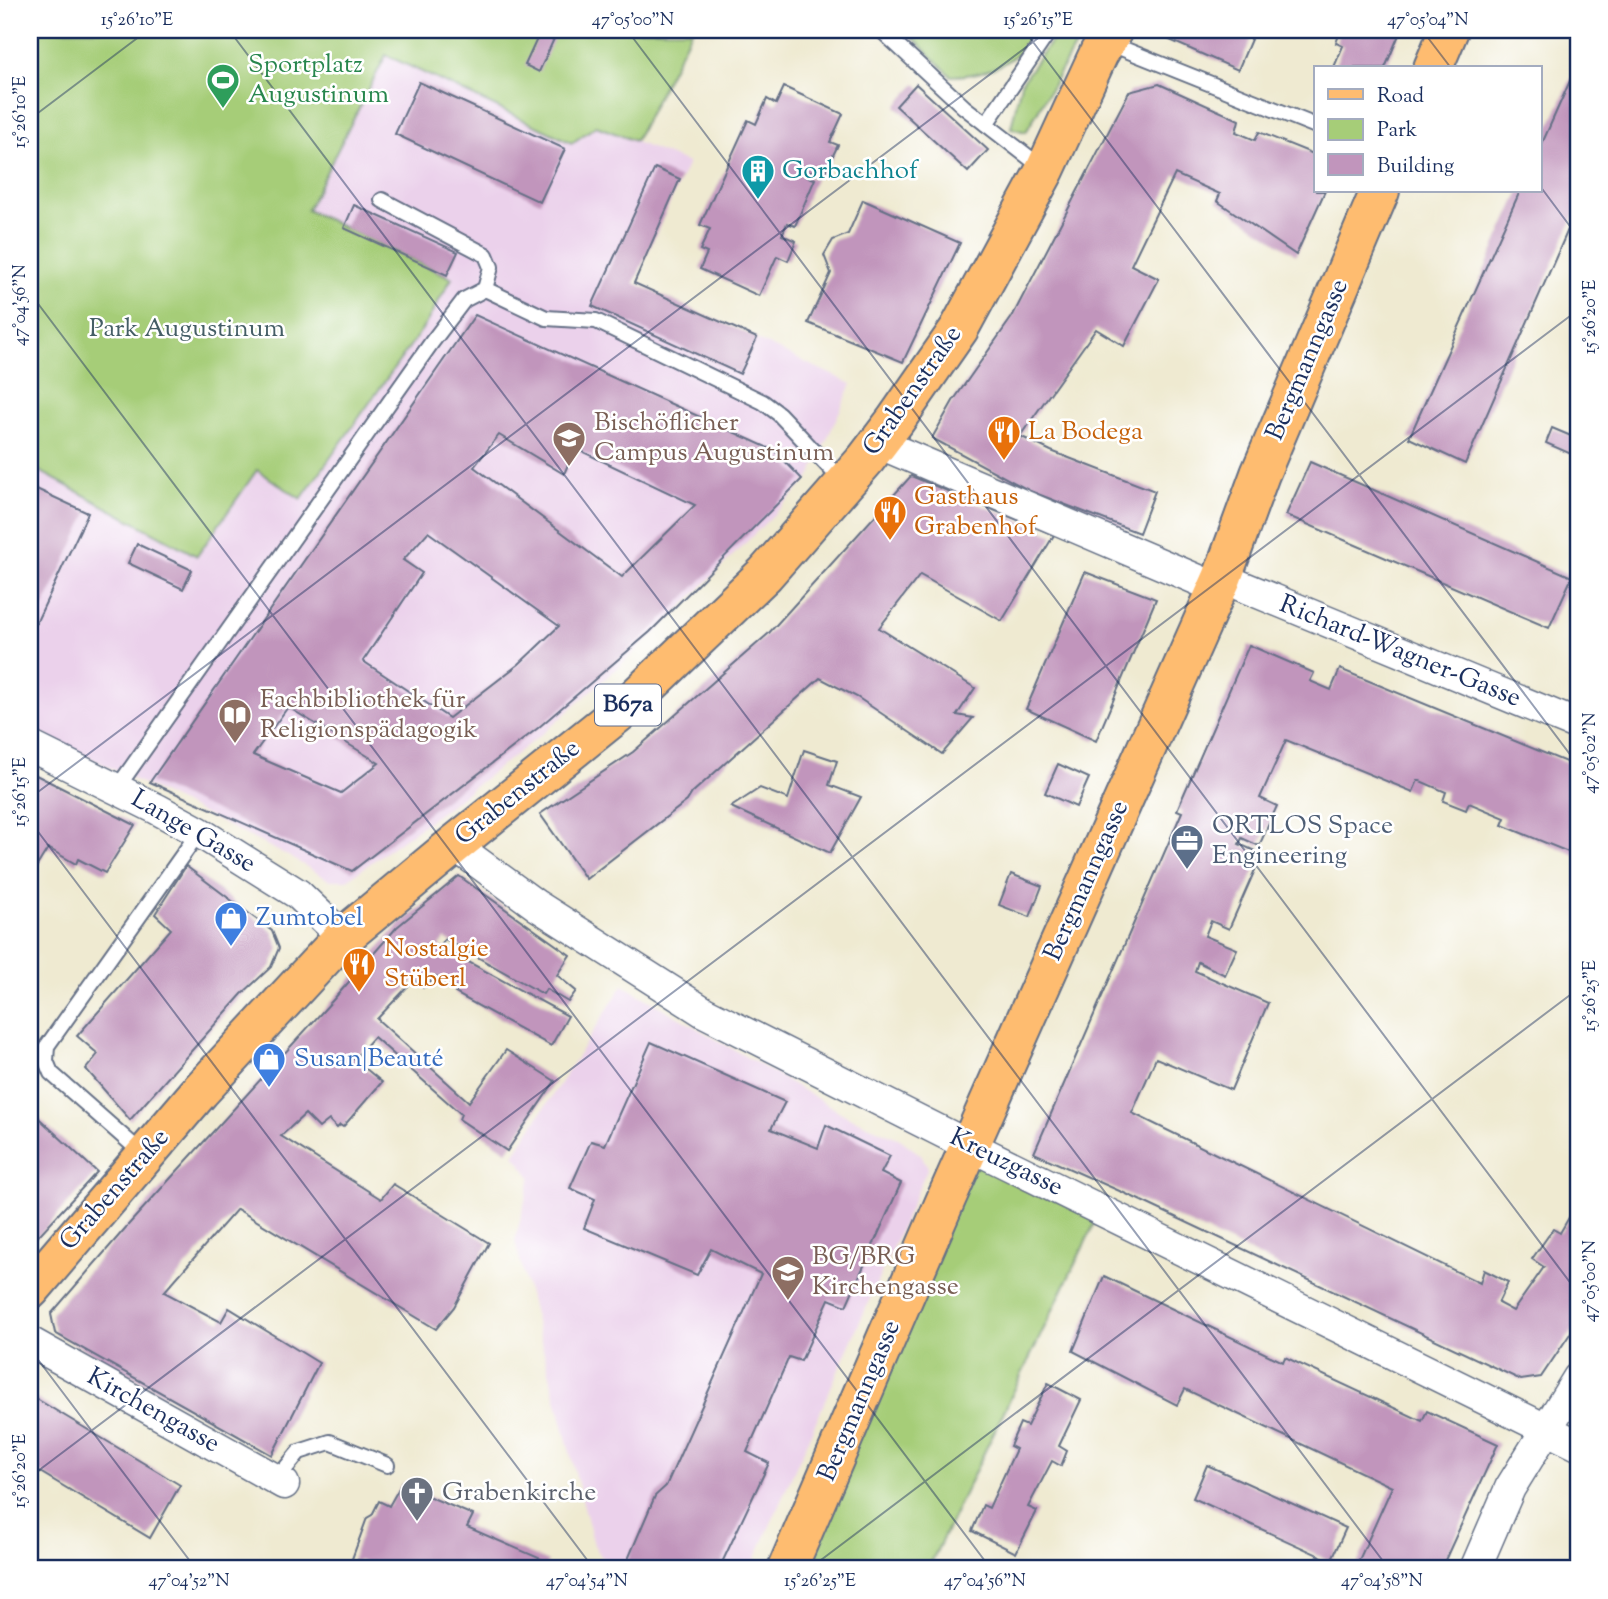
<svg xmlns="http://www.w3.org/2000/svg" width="1608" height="1599" font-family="'Sorts Mill Goudy',serif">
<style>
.built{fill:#ebd1eb}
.green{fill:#a6cd78;stroke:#607e6b;stroke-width:2}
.building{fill:#c195bc;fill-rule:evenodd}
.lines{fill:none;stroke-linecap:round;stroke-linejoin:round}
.lane-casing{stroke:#657086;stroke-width:18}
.street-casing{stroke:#657086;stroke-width:33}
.primary-casing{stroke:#657086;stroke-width:42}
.lane{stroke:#fff;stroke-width:14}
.street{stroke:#fff;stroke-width:30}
.primary{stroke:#febc70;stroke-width:38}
.ticks{fill:none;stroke:#1b2f5e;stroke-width:2;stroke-opacity:0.45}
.labels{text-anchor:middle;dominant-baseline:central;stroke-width:5;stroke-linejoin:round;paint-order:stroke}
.shield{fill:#fff;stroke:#5f6d8e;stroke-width:2}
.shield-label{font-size:24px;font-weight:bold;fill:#1b2f5e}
.leisure-label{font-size:26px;fill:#27864d;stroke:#fff;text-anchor:start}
.culture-label{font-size:26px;fill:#0d838f;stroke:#fff;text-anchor:start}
.park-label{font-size:26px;fill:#455e66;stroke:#fff}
.street-label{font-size:26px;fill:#1b2f5e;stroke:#fff}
.education-label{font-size:26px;fill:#785e54;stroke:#fff;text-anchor:start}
.food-label{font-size:26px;fill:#c56008;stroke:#fff;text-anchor:start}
.service-label{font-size:26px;fill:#4e5e75;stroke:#fff;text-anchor:start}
.shop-label{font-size:26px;fill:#366cbe;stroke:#fff;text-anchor:start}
.worship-label{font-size:26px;fill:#5b616d;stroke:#fff;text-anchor:start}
.neatline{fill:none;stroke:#1b2f5e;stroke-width:2.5}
.ticks-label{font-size:18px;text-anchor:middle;fill:#1b2f5e}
</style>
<rect width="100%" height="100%" fill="#fff"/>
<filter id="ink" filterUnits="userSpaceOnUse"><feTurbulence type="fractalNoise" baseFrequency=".0143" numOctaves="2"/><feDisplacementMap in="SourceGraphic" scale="14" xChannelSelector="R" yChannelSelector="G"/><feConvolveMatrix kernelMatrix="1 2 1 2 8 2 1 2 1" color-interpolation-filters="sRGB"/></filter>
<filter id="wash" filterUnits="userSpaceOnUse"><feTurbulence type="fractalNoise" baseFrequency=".00686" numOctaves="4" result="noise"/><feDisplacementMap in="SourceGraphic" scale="28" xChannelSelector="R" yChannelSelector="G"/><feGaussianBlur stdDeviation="1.57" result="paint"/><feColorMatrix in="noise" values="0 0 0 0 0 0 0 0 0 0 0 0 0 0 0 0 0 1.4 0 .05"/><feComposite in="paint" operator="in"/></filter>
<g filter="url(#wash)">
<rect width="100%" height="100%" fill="#efead1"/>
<!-- built -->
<g class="built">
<polygon points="387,55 596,126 688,163 634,283 852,384 809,479 651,638 547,730 445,809 347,880 329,880 290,857 30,728 30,466 106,506 257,469 302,499 447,275 306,210"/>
<polygon points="623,985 847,1116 900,1139 921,1155 928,1167 751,1569 609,1569 594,1545 515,1241 531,1177 514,1155"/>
</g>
<!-- green -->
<g class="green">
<polygon points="30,30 692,30 635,141 596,126 572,143 386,55 307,210 452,278 425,325 301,499 257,470 197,556 30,466"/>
<path d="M 905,30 L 1042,30 C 1014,60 995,75 951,76 Z"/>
<polygon points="1059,30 1084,30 1026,132 1011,128 1021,83"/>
<polygon points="970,1146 1101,1210 928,1569 842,1569 796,1549"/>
</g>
<g id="blocks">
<!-- building -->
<g class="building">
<polygon points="541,30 558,30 539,72 525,65"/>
<polygon points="1147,30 1255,30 1238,70"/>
<polygon points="1341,30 1401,30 1385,68 1336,68 1334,67 1343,46 1336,43"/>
<polygon points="1578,63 1578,207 1465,464 1409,438 1520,191 1540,191 1540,148"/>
<polygon points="419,82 565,149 540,202 395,134"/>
<polygon points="916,84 988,150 968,172 896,106"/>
<polygon points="1159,84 1239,120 1236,132 1255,140 1259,132 1316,155 1316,191 1325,191 1296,255 1217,201 1220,194 1175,174 1131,265 1159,279 1124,346 1096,329 1020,436 1051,451 1155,491 1139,533 1030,491 932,438 953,401 1012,317 1129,92"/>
<polygon points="784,87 843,114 830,142 838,145 823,176 811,171 808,177 815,179 795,226 787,223 782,235 796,241 788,261 777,256 759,296 700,269 707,253 700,250 710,229 700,225 748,120 756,124 767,99 776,104"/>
<polygon points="655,168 680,179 634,283 757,338 740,374 592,306"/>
<polygon points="863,200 960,243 903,362 808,323 831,273 824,255 833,240 848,234"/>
<polygon points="354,205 458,252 447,275 344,228"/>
<path d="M 475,315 L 775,451 L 802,479 L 650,632 L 538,728 L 352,871 L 150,782 ZM 499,435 L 564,474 L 575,448 L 695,505 L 622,577 L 474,467 ZM 428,532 L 559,626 L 519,664 L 449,718 L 363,661 L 422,573 L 403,560 ZM 288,707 L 379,763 L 341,793 L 253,755 Z"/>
<polygon points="1552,428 1578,439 1578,457 1546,443"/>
<polygon points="1310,462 1572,577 1549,628 1286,515"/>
<polygon points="911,476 1054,535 1002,621 920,575 879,628 975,688 957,715 973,718 942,754 857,697 820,678 692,793 687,801 586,879 540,814 633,752 768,634"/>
<polygon points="30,486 88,513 30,636"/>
<polygon points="137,544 192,570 183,589 128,563"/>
<polygon points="1085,572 1156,599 1096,741 1026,709"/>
<polygon points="1249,645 1314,673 1310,681 1331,690 1340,669 1578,767 1578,856 1502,825 1505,818 1469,803 1466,810 1443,801 1446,792 1418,780 1413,792 1286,740 1260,798 1277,806 1259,846 1242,838 1239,844 1262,854 1229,929 1211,921 1205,936 1237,949 1225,975 1198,962 1195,971 1268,1003 1231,1090 1156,1058 1132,1113 1480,1283 1484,1270 1508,1282 1498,1303 1513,1311 1544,1267 1532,1259 1553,1229 1560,1233 1578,1202 1578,1322 1541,1377 1521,1380 1133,1197 1034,1153 1182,812 1177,810"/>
<polygon points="804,750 837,761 829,785 861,797 830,853 731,807 760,788 788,799"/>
<polygon points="1058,764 1089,778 1076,807 1045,793"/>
<polygon points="30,772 135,825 105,873 78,859 76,864 48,848 30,877"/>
<polygon points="186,866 272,931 279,948 271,967 242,994 130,1120 86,1069 98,1054 77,1036 171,929 155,914"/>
<polygon points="1011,874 1042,886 1030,917 999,905"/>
<polygon points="459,876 570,955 557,975 576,991 568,1002 546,989 543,994 445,939 439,946 568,1016 551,1046 455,993 458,989 436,976 423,988 414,980 377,1019 469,1102 506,1050 555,1081 507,1151 459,1119 461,1114 374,1037 354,1059 382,1082 343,1127 340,1125 337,1128 329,1120 319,1128 305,1114 281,1136 381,1199 393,1184 489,1243 454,1307 436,1329 237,1209 164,1292 221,1322 229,1308 319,1363 272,1455 55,1333 51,1314 129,1224 333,1000 397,927"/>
<polygon points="651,1042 785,1102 771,1129 818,1148 826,1125 890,1156 881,1173 901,1183 846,1306 829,1299 801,1361 789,1357 747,1452 769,1463 719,1569 637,1569 626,1564 655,1496 666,1486 761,1274 711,1249 697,1275 584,1228 595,1199 570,1188 591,1141 605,1145"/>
<polygon points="30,1110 97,1172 30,1245"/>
<polygon points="1104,1276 1283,1362 1285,1357 1422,1421 1427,1411 1498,1444 1441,1569 1355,1569 1392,1487 1185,1389 1177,1405 1073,1351"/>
<polygon points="1048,1383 1081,1400 1059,1446 1067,1451 1061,1466 1052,1461 1028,1507 1037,1511 1016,1553 972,1531 983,1505 989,1508 1016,1449 1010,1446 1020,1423 1027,1426"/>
<polygon points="30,1395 180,1485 150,1538 30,1466"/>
<polygon points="1207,1465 1346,1528 1331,1561 1193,1498"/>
<polygon points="402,1483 406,1487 473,1515 467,1527 548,1562 545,1569 378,1569 358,1560 356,1562 352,1559 367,1518 372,1515 379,1501 389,1506"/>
</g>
</g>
</g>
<g filter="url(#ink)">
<use href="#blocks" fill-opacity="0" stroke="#657086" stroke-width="2"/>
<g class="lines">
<defs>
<g id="lane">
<polyline points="881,30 964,107 1044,169"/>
<polyline points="1106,42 1316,126"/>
<polyline points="986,124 1050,30"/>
<polyline points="382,200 486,255 491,267 485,289"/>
<polyline points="117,788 432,342 464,300 485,289 546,318 596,321 763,402 779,414 844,483"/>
<polyline points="143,1154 51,1073 46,1061 47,1046 199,832"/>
<polyline points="276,1480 299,1452 330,1442 387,1465"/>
</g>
<g id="street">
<polyline points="878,443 1217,588"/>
<polyline points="1222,578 1578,725"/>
<polyline points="30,746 157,809 199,832 298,894 343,937"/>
<polyline points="454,845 536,905 704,1012 956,1139 1578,1445"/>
<polyline points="30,1342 284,1484"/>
<polyline points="1475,1569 1510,1488 1578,1378"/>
</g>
<g id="primary">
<polyline points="1433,68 1449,30"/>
<polyline points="30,1290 200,1091 343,937 454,845 627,706 765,574 866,459 895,421 959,329 1045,170 1099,53 1113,30"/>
<polyline points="787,1569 947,1197 1222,578 1260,474 1380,191"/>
</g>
</defs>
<!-- lane casing -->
<use href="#lane" class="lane-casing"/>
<!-- street casing -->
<use href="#street" class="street-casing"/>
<!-- primary casing -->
<use href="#primary" class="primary-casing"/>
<!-- lane -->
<use href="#lane" class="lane"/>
<!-- street -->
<use href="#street" class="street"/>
<!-- primary -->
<use href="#primary" class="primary"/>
</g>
</g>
<!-- ticks -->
<path class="ticks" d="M 229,30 L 1389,1569M 627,30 L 1578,1293M 1024,30 L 1578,765M 1422,30 L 1451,68M 30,119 L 148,30M 1540,186 L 1578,237M 30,293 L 991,1569M 30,798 L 1049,30M 30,821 L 594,1569M 30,1349 L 196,1569M 30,1477 L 1578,310M 809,1569 L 1578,989"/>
<!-- icons -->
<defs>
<symbol id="stadium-pin" viewBox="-11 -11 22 30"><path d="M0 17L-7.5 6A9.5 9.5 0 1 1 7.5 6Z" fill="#2e9e5b" stroke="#fff"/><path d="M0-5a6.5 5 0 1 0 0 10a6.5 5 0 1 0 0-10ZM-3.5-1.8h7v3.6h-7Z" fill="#fff"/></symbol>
<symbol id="building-pin" viewBox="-11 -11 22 30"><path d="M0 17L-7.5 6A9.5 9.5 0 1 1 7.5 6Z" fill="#0f9aa8" stroke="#fff"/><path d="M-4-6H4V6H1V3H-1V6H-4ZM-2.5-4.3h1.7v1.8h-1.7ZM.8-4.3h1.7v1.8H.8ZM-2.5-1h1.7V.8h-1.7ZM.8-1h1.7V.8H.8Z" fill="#fff"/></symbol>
<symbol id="restaurant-pin" viewBox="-11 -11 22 30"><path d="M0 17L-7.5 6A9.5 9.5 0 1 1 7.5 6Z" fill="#e8710a" stroke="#fff"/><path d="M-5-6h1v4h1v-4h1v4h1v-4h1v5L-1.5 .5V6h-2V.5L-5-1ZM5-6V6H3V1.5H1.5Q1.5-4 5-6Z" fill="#fff"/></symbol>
<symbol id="school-pin" viewBox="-11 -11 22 30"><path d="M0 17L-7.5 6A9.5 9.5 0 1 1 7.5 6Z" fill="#8d6e63" stroke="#fff"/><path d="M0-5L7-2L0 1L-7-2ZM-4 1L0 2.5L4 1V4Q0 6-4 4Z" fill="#fff"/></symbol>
<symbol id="library-pin" viewBox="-11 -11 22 30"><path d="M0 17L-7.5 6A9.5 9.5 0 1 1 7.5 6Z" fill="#8d6e63" stroke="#fff"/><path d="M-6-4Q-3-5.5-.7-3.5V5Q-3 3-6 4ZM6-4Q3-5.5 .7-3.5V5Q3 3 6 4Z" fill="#fff"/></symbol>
<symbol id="office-pin" viewBox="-11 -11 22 30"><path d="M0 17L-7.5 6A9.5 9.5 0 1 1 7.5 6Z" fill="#5c6f8a" stroke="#fff"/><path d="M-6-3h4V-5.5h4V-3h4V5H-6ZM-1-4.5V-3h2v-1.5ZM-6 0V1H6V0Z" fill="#fff"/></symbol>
<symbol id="shop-pin" viewBox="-11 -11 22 30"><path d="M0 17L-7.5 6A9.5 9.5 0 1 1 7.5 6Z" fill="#3f7fe0" stroke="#fff"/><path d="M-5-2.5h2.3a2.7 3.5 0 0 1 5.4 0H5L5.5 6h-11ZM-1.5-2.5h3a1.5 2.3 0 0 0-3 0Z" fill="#fff"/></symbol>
<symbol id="church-pin" viewBox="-11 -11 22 30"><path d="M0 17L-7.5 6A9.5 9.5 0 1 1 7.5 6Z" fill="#6b7280" stroke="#fff"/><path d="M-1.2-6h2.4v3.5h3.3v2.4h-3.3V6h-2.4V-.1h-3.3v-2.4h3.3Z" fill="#fff"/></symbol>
</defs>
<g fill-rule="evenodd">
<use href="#stadium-pin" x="204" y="61" width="38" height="52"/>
<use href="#building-pin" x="739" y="152" width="38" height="52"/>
<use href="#restaurant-pin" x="985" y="413" width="38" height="52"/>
<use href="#school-pin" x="550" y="419" width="38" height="52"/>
<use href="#restaurant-pin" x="871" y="493" width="38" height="52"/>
<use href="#library-pin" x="216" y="696" width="38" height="52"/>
<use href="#office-pin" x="1168" y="822" width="38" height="52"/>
<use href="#shop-pin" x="212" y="899" width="38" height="52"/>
<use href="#restaurant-pin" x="340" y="945" width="38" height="52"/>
<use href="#shop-pin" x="250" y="1040" width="38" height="52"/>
<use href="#school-pin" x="769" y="1253" width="38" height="52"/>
<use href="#church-pin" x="398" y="1474" width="38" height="52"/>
</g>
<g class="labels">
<!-- shield labels -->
<rect class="shield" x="595" y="684.5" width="66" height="41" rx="5"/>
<g class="shield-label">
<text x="628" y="705">B67a</text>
</g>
<!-- leisure labels -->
<g class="leisure-label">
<text x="248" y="65">Sportplatz<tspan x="248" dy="30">Augustinum</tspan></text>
</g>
<!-- culture labels -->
<g class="culture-label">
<text x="782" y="171">Gorbachhof</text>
</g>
<!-- park labels -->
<g class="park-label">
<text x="187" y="329">Park Augustinum</text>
</g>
<!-- street labels -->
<g class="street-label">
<text transform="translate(1308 360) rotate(-67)">Bergmanngasse</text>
<text transform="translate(913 391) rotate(-55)">Grabenstraße</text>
<text transform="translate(1400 652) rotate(22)">Richard-Wagner-Gasse</text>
<text transform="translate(518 793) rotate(-39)">Grabenstraße</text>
<text transform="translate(193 832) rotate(30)">Lange Gasse</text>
<text transform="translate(1087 881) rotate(-66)">Bergmanngasse</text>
<text transform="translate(1006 1163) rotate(26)">Kreuzgasse</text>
<text transform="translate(115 1190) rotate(-49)">Grabenstraße</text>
<text transform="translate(860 1401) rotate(-67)">Bergmanngasse</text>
<text transform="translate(153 1411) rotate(29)">Kirchengasse</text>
</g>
<!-- education labels -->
<g class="education-label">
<text x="594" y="423">Bischöflicher<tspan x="594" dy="30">Campus Augustinum</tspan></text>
<text x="260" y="700">Fachbibliothek für<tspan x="260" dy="30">Religionspädagogik</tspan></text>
<text x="812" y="1257">BG/BRG<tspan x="812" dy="30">Kirchengasse</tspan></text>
</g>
<!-- food labels -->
<g class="food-label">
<text x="1028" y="432">La Bodega</text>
<text x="914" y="497">Gasthaus<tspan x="914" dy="30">Grabenhof</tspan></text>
<text x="384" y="949">Nostalgie<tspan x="384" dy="30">Stüberl</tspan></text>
</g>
<!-- service labels -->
<g class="service-label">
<text x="1212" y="826">ORTLOS Space<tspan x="1212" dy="30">Engineering</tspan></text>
</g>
<!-- shop labels -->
<g class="shop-label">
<text x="256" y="918">Zumtobel</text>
<text x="294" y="1059">Susan|Beauté</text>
</g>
<!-- worship labels -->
<g class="worship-label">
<text x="442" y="1493">Grabenkirche</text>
</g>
</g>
<!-- margin -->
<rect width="1608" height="1599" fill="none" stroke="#fff" stroke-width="77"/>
<!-- legend -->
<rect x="1314" y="66" width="228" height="126" fill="#ffffff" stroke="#a4acbf" stroke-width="2"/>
<rect x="1328" y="89" width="35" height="10" fill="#febc70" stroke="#a4acbf" stroke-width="2"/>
<text x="1377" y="102" font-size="21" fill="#1b2f5e">Road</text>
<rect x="1328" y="119" width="35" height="21" fill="#a6cd78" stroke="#a4acbf" stroke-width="2"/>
<text x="1377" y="136" font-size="21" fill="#1b2f5e">Park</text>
<rect x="1328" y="154" width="35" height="21" fill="#c195bc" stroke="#a4acbf" stroke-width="2"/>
<text x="1377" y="172" font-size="21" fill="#1b2f5e">Building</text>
<rect x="38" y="38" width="1532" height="1522" class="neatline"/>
<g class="ticks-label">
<text x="137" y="25">15°26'10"E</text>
<text x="633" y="25">47°05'00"N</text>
<text x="1038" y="25">15°26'15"E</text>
<text x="1428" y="25">47°05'04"N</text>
<text transform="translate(19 112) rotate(-90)" y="6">15°26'10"E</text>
<text transform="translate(19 305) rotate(-90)" y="6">47°04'56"N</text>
<text transform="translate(1589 317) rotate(-90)" y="6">15°26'20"E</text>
<text transform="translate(1589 753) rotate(-90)" y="6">47°05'02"N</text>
<text transform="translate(19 792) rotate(-90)" y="6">15°26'15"E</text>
<text transform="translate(1589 996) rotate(-90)" y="6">15°26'25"E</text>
<text transform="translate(1589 1281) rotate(-90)" y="6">47°05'00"N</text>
<text transform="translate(19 1471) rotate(-90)" y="6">15°26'20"E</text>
<text x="189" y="1586">47°04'52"N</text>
<text x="587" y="1586">47°04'54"N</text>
<text x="820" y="1586">15°26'25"E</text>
<text x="985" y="1586">47°04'56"N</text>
<text x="1382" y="1586">47°04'58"N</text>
</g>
</svg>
